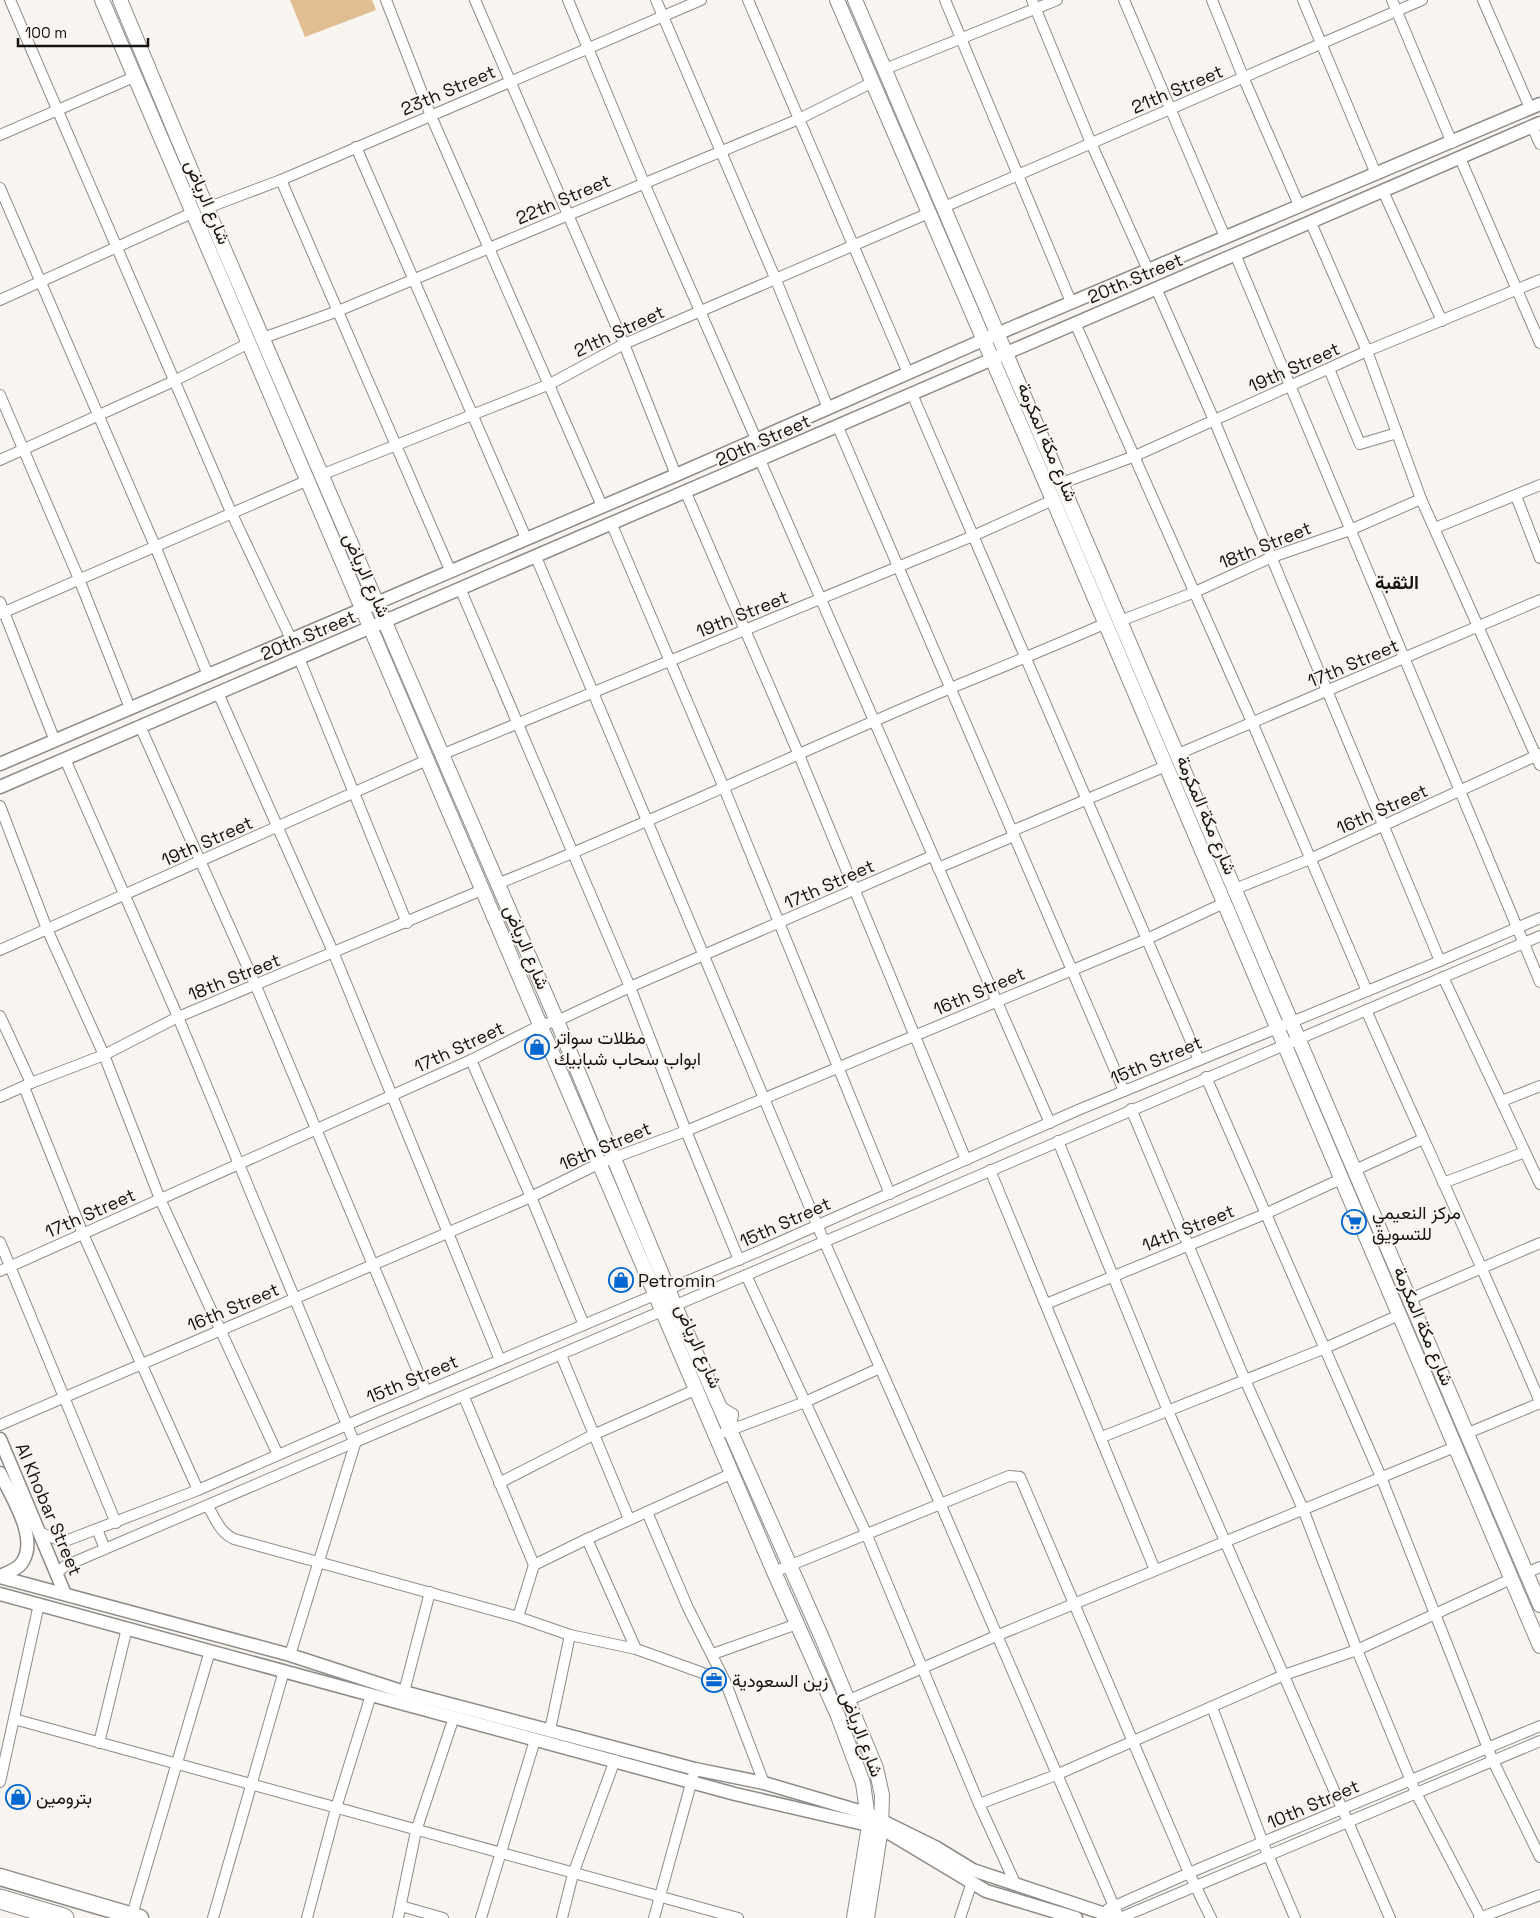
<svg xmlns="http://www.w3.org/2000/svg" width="1540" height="1918" font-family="'Space Grotesk',Vazirmatn,sans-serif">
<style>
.green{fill:#e0be92}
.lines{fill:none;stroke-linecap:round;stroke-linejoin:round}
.minor-casing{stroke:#8e8b87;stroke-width:12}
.tertiary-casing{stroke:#8e8b87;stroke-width:15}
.secondary-casing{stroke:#8e8b87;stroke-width:16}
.primary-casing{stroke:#8e8b87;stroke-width:19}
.motorway-casing{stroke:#8e8b87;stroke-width:21}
.minor{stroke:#fff;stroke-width:10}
.tertiary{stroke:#fff;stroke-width:12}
.secondary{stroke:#fff;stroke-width:14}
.primary{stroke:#fff;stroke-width:16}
.motorway{stroke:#fff;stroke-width:19}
.labels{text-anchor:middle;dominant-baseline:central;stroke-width:4;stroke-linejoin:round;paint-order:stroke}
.street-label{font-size:18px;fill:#151412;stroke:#f8f5f1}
.poi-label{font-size:18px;fill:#151412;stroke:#f8f5f1;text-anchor:start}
.neighbourhood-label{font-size:19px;font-weight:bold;fill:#151412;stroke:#f8f5f1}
</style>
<rect width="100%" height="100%" fill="#f8f5f1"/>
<!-- green -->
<polygon class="green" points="290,0 372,0 376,10 305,37"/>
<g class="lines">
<defs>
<g id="minor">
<polyline points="10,0 231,512 291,639"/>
<polyline points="386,0 431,116 602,506"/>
<polyline points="475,0 624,344 676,475"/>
<polyline points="568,0 644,183 756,439"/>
<polyline points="656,0 776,280 828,408"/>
<polyline points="748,0 908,373"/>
<polyline points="945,0 1071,302"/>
<polyline points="1032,0 1091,143 1148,270"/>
<polyline points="1124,0 1225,237"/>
<polyline points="1212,0 1244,79 1299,205"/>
<polyline points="1303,0 1376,174"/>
<polyline points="1392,0 1452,143"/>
<polyline points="1483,0 1530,108"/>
<polyline points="885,69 1057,0"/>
<polyline points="1532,126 1540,144"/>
<polyline points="0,135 134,77"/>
<polyline points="356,147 526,538"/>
<polyline points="1460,158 1540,343"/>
<polyline points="281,180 450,570"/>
<polyline points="0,188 155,546 208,675"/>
<polyline points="1383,191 1442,321"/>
<polyline points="944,207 1422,0"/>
<polyline points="207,208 281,180 701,0"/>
<polyline points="1311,223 1367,351 1421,499 1540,765"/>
<polyline points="1235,254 1540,982"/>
<polyline points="1156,288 1214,420 1440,961"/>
<polyline points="0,300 192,213"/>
<polyline points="1075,323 1252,722 1367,991"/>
<polyline points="263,338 338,311 799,119 873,82"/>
<polyline points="1329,369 1360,444 1397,433"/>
<polyline points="912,394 1199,1060"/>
<polyline points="0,395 79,579 130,708"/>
<polyline points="838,427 1124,1091"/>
<polyline points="0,460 174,381 247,344"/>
<polyline points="760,460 1050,1123"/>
<polyline points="321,475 550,384 624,344 929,213"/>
<polyline points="1062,483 1135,456 1367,351 1540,280"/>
<polyline points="686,493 799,755 966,1160"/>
<polyline points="1516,496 1540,558"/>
<polyline points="612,525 724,788 890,1194"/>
<polyline points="1435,528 1540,485"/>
<polyline points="536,557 824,1241 940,1503 1119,1918"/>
<polyline points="460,588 630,987 686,1131 739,1260"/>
<polyline points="0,602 55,741"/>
<polyline points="0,614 306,481"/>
<polyline points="1120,621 1195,592 1272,557 1350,530 1421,499"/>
<polyline points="299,658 407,923"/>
<polyline points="218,693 334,954 500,1360"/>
<polyline points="140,726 256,986 426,1391"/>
<polyline points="1178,754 1540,600"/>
<polyline points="441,755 973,536 1053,500"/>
<polyline points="65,759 178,1017 355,1444 290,1655"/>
<polyline points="0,806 47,929 104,1055 160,1199 278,1455"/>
<polyline points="1012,831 1166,766"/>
<polyline points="938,868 1014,836"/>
<path d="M 497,884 C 650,823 799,752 951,688 C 1002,667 1054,646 1104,624"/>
<polyline points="1235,889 1310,859 1540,754"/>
<polyline points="0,950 427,760"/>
<polyline points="1443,977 1540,1184"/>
<path d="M 1366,1010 C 1424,1141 1484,1270 1540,1402"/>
<polyline points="0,1016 31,1083"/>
<polyline points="471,1060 531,1197 584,1325"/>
<polyline points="1206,1077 1381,1477 1493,1761 1540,1857"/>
<polyline points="24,1087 83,1234 198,1490"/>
<polyline points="0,1097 31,1083 104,1055 178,1017 482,890"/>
<polyline points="1502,1101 1540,1086"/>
<polyline points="1131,1109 1245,1380 1303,1509 1357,1650 1416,1793 1481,1918"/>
<polyline points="1058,1141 1168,1411 1390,1918"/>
<polyline points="990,1170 1155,1570"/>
<polyline points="1355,1170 1423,1139"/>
<polyline points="1443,1183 1525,1152"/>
<polyline points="0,1242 116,1523"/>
<polyline points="0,1271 471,1060 541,1025 557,1021 630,987 932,856"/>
<polyline points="746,1275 866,1533 979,1804 1015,1883"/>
<polyline points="1410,1299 1540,1243"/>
<polyline points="1046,1304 1265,1214 1341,1179"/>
<polyline points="561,1355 629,1519"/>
<polyline points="464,1397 534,1565"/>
<polyline points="720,1406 733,1414 731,1430"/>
<polyline points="0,1425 531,1197 600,1163 686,1131 1147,939 1224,903"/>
<polyline points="725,1432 805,1402 880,1368"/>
<polyline points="1468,1433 1540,1403"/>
<polyline points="1102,1437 1323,1349 1399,1315"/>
<polyline points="499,1483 593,1435 697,1389"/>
<path d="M 208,1507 C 216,1519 220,1533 234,1539 L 518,1617 L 570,1635 L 636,1649 L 725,1681"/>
<polyline points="647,1512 688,1608 725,1681 764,1783"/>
<polyline points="97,1529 105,1549"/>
<polyline points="41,1533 59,1540 68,1540 198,1490 372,1414 764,1249 1078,1110 1440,961 1540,918"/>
<polyline points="587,1539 636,1649"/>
<polyline points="774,1572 1009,1476 1020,1477 1189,1873 1211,1918"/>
<path d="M 57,1573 L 65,1566 C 558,1359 1048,1145 1540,936"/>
<polyline points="1526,1573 1540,1567"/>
<polyline points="518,1617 534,1565 587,1539 733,1473"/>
<polyline points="713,1654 797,1624"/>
<polyline points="404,1692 430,1592"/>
<polyline points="849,1700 996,1636 1455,1447"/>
<polyline points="1212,1707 1263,1843 1295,1918"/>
<polyline points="14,1719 738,1918"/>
<polyline points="550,1730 570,1635"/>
<polyline points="99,1743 127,1628"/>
<polyline points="0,1782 39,1604"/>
<polyline points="979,1804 1056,1775 1284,1675 1357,1650 1511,1579"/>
<polyline points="401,1906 443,1918"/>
<polyline points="1108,1909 1189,1873 1540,1726"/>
<polyline points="132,1915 210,1651"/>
<polyline points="213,1918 284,1671"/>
<polyline points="307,1918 336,1808 371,1695"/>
<polyline points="398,1918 416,1831 454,1717"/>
<polyline points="481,1918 535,1740"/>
<polyline points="562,1918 573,1874 615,1760"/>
<polyline points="654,1918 695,1769"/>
<polyline points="960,1918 972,1882"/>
<polyline points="1120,1918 1540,1741"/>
<polyline points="1479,1918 1540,1895"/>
</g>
<g id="tertiary">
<polyline points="0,764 676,475 997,334 1540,104"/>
<polyline points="0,787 1540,123"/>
<polyline points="0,1439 65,1594"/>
<path d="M 0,1473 C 11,1496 38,1537 23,1561 C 19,1569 7,1573 0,1576"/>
<polyline points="0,1577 290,1655 404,1692 695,1769 764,1783 866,1813 937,1848 973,1870 1117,1918"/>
<polyline points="0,1594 735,1794 881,1828 986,1891 1076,1918"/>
</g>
<g id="secondary">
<polyline points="102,0 774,1572 838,1716 863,1783 869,1826 854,1918"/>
<polyline points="120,0 224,249 557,1021 675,1306 822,1638 876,1768 882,1795 881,1828 867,1918"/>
<polyline points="837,0 1053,500 1540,1646"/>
<polyline points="855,0 1540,1605"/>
</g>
<polyline id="primary" points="0,1877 140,1918"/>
<polyline id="motorway" points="0,1899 64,1918"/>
</defs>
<!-- minor casing -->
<use href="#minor" class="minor-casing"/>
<!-- tertiary casing -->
<use href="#tertiary" class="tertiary-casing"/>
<!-- secondary casing -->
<use href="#secondary" class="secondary-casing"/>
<!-- primary casing -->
<use href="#primary" class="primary-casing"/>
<!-- motorway casing -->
<use href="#motorway" class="motorway-casing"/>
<!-- minor -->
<use href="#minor" class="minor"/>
<!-- tertiary -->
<use href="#tertiary" class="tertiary"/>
<!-- secondary -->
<use href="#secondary" class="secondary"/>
<!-- primary -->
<use href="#primary" class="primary"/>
<!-- motorway -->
<use href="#motorway" class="motorway"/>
</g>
<!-- icons -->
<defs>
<symbol id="shop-ring" viewBox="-11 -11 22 22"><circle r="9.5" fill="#f8f5f1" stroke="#0267d0" stroke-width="1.5"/><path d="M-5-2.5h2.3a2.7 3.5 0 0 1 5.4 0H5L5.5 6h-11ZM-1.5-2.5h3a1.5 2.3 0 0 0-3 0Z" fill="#0267d0"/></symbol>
<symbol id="supermarket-ring" viewBox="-11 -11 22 22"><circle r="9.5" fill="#f8f5f1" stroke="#0267d0" stroke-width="1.5"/><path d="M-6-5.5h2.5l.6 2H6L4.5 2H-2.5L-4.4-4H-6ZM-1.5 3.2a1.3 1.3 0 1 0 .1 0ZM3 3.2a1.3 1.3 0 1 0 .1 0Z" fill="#0267d0"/></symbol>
<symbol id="office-ring" viewBox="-11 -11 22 22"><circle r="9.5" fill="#f8f5f1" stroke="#0267d0" stroke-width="1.5"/><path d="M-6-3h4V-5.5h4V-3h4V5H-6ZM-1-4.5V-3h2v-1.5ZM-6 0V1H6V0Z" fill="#0267d0"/></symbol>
</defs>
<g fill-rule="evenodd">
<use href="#shop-ring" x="523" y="1033" width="28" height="28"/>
<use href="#supermarket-ring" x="1340" y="1208" width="28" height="28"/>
<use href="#shop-ring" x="607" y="1266" width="28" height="28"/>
<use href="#office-ring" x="700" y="1666" width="28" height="28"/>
<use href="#shop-ring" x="4" y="1783" width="28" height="28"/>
</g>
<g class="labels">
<!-- street labels -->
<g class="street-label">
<text transform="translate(1177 89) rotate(-23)">21th Street</text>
<text transform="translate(448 90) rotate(-23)">23th Street</text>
<text transform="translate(563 199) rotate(-23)">22th Street</text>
<text transform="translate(208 202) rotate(67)">شارع الرياض</text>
<text transform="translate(1135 278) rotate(-23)">20th Street</text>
<text transform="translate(619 331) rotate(-25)">21th Street</text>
<text transform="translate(1294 367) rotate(-24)">19th Street</text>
<text transform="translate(763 440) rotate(-24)">20th Street</text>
<text transform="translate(1048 442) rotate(67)">شارع مكة المكرمة</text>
<text transform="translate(1265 545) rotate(-22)">18th Street</text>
<text transform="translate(367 575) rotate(66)">شارع الرياض</text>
<text transform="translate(742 614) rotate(-22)">19th Street</text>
<text transform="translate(308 635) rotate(-23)">20th Street</text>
<text transform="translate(1353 663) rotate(-23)">17th Street</text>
<text transform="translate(1382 809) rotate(-24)">16th Street</text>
<text transform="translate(1207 815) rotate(67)">شارع مكة المكرمة</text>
<text transform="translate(207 841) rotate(-24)">19th Street</text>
<text transform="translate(829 884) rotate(-24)">17th Street</text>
<text transform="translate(527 947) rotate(67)">شارع الرياض</text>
<text transform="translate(234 977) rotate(-22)">18th Street</text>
<text transform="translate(979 991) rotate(-23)">16th Street</text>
<text transform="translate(459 1047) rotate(-25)">17th Street</text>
<text transform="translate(1156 1060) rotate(-23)">15th Street</text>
<text transform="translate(605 1146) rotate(-23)">16th Street</text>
<text transform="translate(90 1213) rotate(-24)">17th Street</text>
<text transform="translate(785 1222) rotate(-24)">15th Street</text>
<text transform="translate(1188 1228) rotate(-22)">14th Street</text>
<text transform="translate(233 1307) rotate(-23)">16th Street</text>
<text transform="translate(1424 1326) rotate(67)">شارع مكة المكرمة</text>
<text transform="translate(699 1346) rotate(66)">شارع الرياض</text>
<text transform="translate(412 1379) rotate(-23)">15th Street</text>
<text transform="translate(49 1509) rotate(67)">Al Khobar Street</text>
<text transform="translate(862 1734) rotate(69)">شارع الرياض</text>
<text transform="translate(1313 1804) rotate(-23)">10th Street</text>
</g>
<!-- poi labels -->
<g class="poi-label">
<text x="554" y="1037">مظلات سواتر<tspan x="554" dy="21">ابواب سحاب شبابيك</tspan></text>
<text x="1372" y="1212">مركز النعيمي<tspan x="1372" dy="21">للتسويق</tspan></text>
<text x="638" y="1280">Petromin</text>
<text x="732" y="1680">زين السعودية</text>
<text x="36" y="1797">بترومين</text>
</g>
<!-- neighbourhood labels -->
<g class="neighbourhood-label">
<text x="1397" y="582">الثقبة</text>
</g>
</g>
<!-- scale -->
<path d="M18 38v8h130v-8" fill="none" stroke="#151412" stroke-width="2.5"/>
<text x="25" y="38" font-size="15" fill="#151412" stroke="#f8f5f1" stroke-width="4" paint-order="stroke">100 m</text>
</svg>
